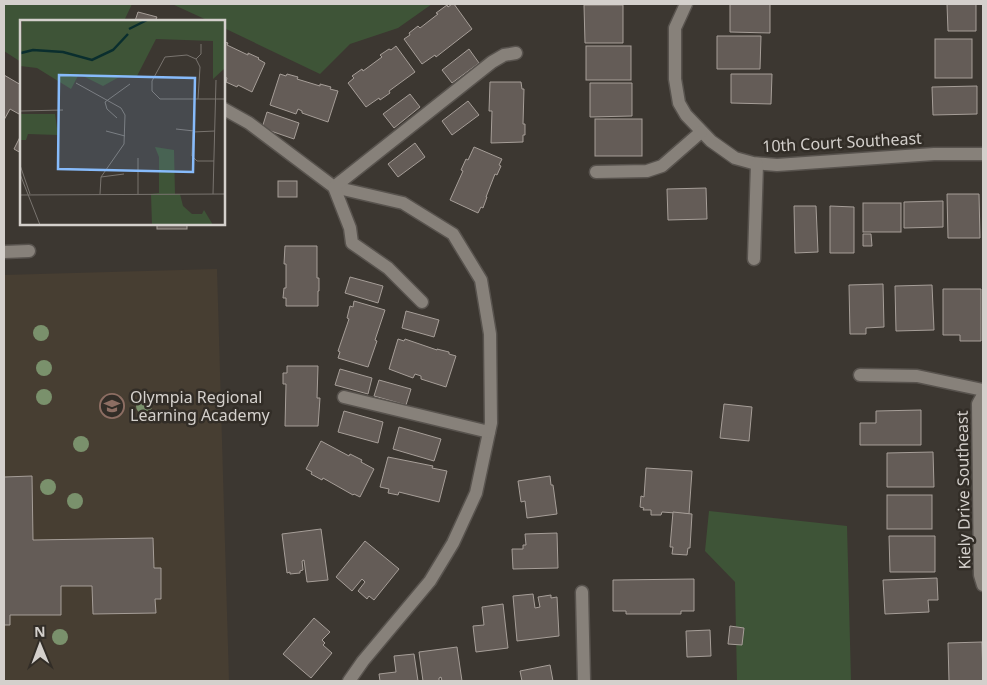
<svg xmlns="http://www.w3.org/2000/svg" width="987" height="685" font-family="'Noto Sans',sans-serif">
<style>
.built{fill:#473e32}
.green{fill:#3e5437}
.building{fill:#645c57;stroke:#a69e98}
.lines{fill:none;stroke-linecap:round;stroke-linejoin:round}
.minor-casing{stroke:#58534e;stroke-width:15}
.minor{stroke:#87817a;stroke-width:12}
.tree{fill:#7a916c}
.labels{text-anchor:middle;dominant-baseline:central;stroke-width:5;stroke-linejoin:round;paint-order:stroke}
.street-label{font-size:16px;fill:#d4d0cc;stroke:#322d27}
.poi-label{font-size:16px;fill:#d4d0cc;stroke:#322d27;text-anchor:start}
.inset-river{fill:none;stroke:#0a2e2e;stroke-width:2.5}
.inset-road{fill:none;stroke:#79746f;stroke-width:1}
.view{fill:#87bbfb;fill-opacity:0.15;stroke:#87bbfb;stroke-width:2.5}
.inset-edge{fill:none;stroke:#d4d0cc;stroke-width:2.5}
</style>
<rect width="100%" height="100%" fill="#3c3731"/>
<!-- built -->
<polygon class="built" points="217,269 229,681 4,681 4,275"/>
<!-- green -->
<g class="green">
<polygon points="4,4 132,4 124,21 21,21 21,62 4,51"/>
<polygon points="172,4 432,4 398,28 350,44 320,74 224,28 224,21 209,21"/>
<polygon points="709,511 847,526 851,681 737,681 735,582 705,551"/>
</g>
<!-- building -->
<g class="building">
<polygon points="452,4 454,4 472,29 436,57 435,55 422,64 404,39 410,35 409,33 418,26 420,28 438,14 436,13 447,5 448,7"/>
<polygon points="730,4 770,4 770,33 730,32"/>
<polygon points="947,4 976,4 976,31 948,31"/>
<polygon points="584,5 623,5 623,43 585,43"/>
<polygon points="138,12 157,17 156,19 162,21 135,21"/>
<polygon points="717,36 761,36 760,69 717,69"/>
<rect x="935" y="39" width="37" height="39"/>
<polygon points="224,42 228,43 227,45 248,55 248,53 259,58 258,59 265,63 252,92 238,85 237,87 226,82 227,78 224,77"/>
<polygon points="396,46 415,72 389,91 390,93 380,100 379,98 366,107 348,83 354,78 352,76 362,69 363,71 382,57 380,55 389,49 391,50"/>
<rect x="586" y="46" width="45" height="34"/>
<polygon points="469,49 479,63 452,83 442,70"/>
<polygon points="280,74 286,76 287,74 298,77 297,79 320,86 320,84 331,87 330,89 338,91 328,122 302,113 302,111 298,109 296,114 270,105"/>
<polygon points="731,74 772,74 771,104 731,103"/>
<polygon points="4,75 21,85 21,109 19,114 10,109 4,120"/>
<polygon points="490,82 521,82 522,89 524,89 523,124 525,124 525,135 523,135 523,142 491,143 492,111 489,111"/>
<polygon points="590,83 632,83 632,116 590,117"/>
<polygon points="977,86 977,114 933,115 932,87"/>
<polygon points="410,94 420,107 394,128 383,114"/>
<polygon points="468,101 479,115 452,135 442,121"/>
<polygon points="267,112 299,123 294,139 262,128"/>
<rect x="595" y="119" width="47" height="37"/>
<polygon points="21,135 21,153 14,149"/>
<polygon points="415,143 425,157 398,177 388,164"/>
<polygon points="474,147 502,159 499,165 501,166 497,175 495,174 486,197 487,197 483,208 481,207 478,213 450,200 463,171 461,170 466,159 468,160"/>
<rect x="278" y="181" width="19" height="16"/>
<polygon points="706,188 707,219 668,220 667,189"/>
<polygon points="947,194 979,194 980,238 948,238"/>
<polygon points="943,201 943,227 904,228 904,202"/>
<rect x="863" y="203" width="38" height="29"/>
<polygon points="794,206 816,206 818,252 795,253"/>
<polygon points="830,206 854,207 854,253 830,253"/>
<rect x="157" y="224" width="30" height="5"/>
<polygon points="863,234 871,234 872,246 863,246"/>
<polygon points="285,246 317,246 317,278 319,278 319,291 318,291 318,306 286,306 286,298 283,298 284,288 286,288 286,264 284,264"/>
<polygon points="350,277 383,286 378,303 345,293"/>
<polygon points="883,284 884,327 866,328 866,334 850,334 849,285"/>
<polygon points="932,285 934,330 896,331 895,286"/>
<polygon points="943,289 981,289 981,341 960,341 960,335 943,335"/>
<polygon points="354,301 385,310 375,340 377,341 368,367 338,358 340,352 338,351 349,319 347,318 350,306 353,307"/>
<polygon points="406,311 439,320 434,337 402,328"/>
<polygon points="398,339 404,341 405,339 437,350 437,349 449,352 449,354 456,356 446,387 421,379 421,376 415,374 413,378 389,369"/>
<polygon points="287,366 318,366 317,398 320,398 318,426 285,426 286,384 283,384 283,373 287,373"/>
<polygon points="340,369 372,378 368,394 335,385"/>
<polygon points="379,380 411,389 406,405 374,396"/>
<polygon points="724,404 752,407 749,441 720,438"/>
<polygon points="921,410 921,445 860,445 860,423 876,423 876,411"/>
<polygon points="344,411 383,422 378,443 338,432"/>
<polygon points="399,427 441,439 434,461 393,449"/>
<polygon points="321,441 349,456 350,454 362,460 361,462 374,469 360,497 354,494 353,495 323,478 322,480 311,474 312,472 306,469"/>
<polygon points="4,442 4,477 32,476 33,540 153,538 154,568 161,568 161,599 155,599 156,613 93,614 92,586 61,586 61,615 10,615 10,625 4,625"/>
<polygon points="933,452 934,487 887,487 887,453"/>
<polygon points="388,457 433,466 432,468 447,471 439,502 399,492 398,495 388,493 389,489 380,487"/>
<polygon points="646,468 692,471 689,514 662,512 661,515 651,515 651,510 643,510 644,508 640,507 641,496 644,497"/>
<polygon points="550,476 551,485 553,485 557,514 527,518 525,501 521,502 518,481"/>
<rect x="887" y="495" width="45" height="34"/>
<polygon points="673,512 692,514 690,548 688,548 687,555 672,554 673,547 670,547"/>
<polygon points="321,529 328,580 307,582 304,560 302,561 303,570 300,571 300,573 290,574 290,572 287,573 282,534"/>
<polygon points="557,533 558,568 513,569 512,549 523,549 523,545 526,545 525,534"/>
<polygon points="889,536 935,536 935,572 890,572"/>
<polygon points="365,541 399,569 374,600 369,596 367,599 358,591 365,582 362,579 352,591 336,577"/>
<polygon points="937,578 938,600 928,600 929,612 885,614 883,580"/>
<polygon points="694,579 694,611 681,611 681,614 626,614 626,611 613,611 613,580"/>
<polygon points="533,594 535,608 540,607 538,597 551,595 551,598 557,597 559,636 517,641 513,596"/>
<polygon points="503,604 508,648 476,652 473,626 484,625 482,607"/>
<polygon points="314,618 330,632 322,640 325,643 323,645 332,653 311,678 283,654"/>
<polygon points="730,626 744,628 742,645 728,644"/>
<polygon points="710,630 711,656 687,657 686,631"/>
<polygon points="982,642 983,681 949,681 948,643"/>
<polygon points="457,647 462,681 442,681 441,677 439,678 439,681 423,681 419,652"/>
<polygon points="414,654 418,681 380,681 379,674 396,672 394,656"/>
<polygon points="550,665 553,681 522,681 520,671"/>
</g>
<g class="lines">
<defs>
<g id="minor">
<polyline points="686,4 675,28 675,79 679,103 686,115 711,141 735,158 753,163 777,165 934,154 983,154"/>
<polyline points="224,109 249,123 334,187 403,203 453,234 481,280 490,334 491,423 476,493 453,543 430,581 363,661 349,681"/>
<polyline points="596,172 647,171 662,166 701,132"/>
<polyline points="4,252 29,251"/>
<polyline points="754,259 757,164"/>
<polyline points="422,302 388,268 352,243 350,228 334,187 492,62 504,55 516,53"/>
<polyline points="860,375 917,376 983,390"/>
<polyline points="983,395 978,404 980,575 983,585"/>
<polyline points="344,397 489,432"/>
<polyline points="582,592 584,681"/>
</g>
</defs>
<!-- minor casing -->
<use href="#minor" class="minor-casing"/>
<!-- minor -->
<use href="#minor" class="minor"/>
</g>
<!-- trees -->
<g class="tree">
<circle cx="41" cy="333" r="8"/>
<circle cx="44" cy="368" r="8"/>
<circle cx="44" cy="397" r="8"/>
<circle cx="144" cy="406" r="8"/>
<circle cx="81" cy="444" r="8"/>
<circle cx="48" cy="487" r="8"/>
<circle cx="75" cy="501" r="8"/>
<circle cx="60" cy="637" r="8"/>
</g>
<!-- icons -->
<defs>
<symbol id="school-ring" viewBox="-11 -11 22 22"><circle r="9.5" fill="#322d27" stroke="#8d6e63" stroke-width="1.5"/><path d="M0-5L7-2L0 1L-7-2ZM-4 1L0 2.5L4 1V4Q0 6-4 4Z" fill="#8d6e63"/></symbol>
</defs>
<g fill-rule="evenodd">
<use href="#school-ring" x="98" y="392" width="28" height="28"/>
</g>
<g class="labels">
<!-- street labels -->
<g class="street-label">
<text transform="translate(842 142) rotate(-3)">10th Court Southeast</text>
<text transform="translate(963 490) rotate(-91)">Kiely Drive Southeast</text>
</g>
<!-- poi labels -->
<g class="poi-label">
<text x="130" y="397">Olympia Regional<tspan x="130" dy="18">Learning Academy</tspan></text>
</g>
</g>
<!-- overview -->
<g transform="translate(20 20)">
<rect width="205" height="205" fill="#3c3731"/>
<path d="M 2,0 L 205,0 L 205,48 L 193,59 L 193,21 L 136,19 L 117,56 L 101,56 L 83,66 L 59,54 L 51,69 L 17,48 L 0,46 ZM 1,94 L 35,94 L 38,115 L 8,114 L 6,120 L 1,120 ZM 135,127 L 154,130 L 155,174 L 160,174 L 163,186 L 172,194 L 182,194 L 184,190 L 193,205 L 132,205 L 131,174 L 139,173 L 139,137 Z" fill="#3e5437"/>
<path class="inset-river" d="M 109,9 L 127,0M 1,33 L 13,30 L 43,32 L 72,40 L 93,30 L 108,14"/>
<path class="inset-road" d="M 176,39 L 181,34 L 181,24M 56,63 L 101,88 L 105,95 L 104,124 L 81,157 L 80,174M 178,79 L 180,47 L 176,39 L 167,35 L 145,37 L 132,61 L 132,71 L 140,79 L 205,79M 0,91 L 43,90M 97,98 L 87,89 L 85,82 L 110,64M 156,109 L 174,111M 86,111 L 105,116M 118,138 L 118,174M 194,141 L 177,141 L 172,136 L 173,112 L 195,111M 0,145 L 10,174M 0,154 L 20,205M 81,157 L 104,154M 193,174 L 196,60M 0,175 L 205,174"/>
<path class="view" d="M 39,55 L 175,58 L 173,152 L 38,149 Z"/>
<rect width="205" height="205" class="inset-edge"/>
</g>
<!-- border -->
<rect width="987" height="685" fill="none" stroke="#d4d0cc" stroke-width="10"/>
<!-- north arrow -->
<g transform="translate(40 645) rotate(359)" stroke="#322d27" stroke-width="4" paint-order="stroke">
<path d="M0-4L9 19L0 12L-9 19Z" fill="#d4d0cc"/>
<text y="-8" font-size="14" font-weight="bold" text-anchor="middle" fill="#d4d0cc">N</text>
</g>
</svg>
